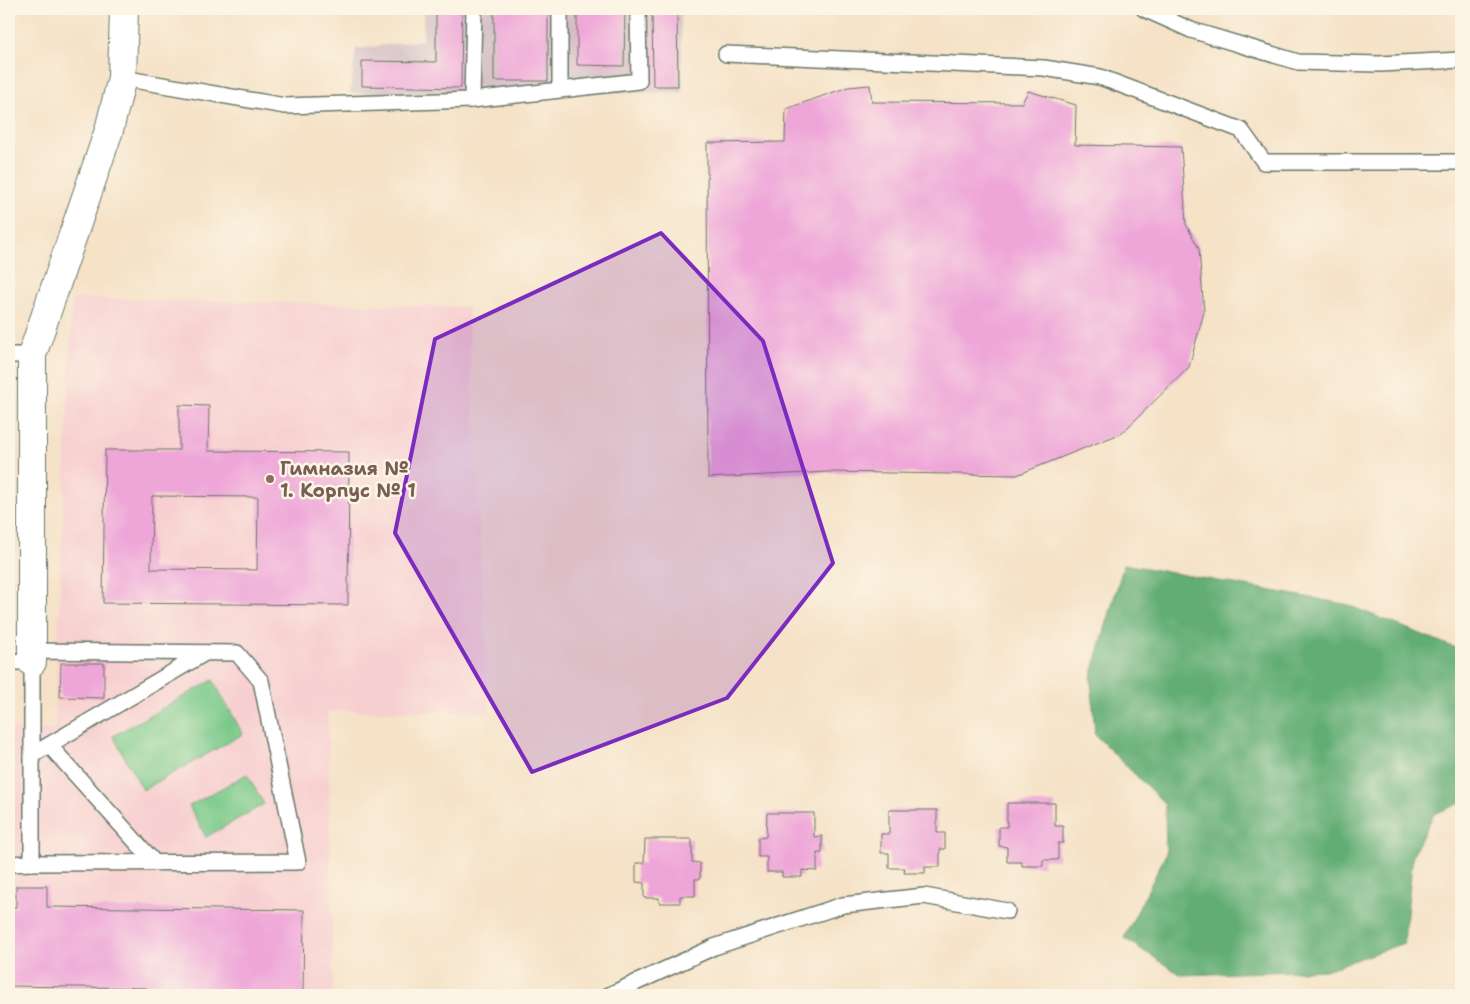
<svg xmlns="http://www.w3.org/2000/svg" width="1470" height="1004" font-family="'Shantell Sans',sans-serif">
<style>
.built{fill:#f7cfd0}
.industrial{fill:#d2bdc5}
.green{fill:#79c989;stroke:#4c835e}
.forest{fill:#62ad75;stroke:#407554}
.building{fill:#eea5d8;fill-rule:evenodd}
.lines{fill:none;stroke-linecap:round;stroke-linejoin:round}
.lane-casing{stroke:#6a7767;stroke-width:18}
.street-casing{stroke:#6a7767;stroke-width:30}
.lane{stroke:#fff;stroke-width:15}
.street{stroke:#fff;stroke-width:28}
.marked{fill:#7b2cbf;fill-opacity:0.2;stroke:#7b2cbf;stroke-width:4;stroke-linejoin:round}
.education-dot{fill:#8d6e63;stroke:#fcf5e5;stroke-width:2}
.labels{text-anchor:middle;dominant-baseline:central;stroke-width:5;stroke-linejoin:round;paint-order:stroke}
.education-label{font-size:19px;font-weight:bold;fill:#785e54;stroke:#fcf5e5;text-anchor:start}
</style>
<rect width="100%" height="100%" fill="#fcf5e5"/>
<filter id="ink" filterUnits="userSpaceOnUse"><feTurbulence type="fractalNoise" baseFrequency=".02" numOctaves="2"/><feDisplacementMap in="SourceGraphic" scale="10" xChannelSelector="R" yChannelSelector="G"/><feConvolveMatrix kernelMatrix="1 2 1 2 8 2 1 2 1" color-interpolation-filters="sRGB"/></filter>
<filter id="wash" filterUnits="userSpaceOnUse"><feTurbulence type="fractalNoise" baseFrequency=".0096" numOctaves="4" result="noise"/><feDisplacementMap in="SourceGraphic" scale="20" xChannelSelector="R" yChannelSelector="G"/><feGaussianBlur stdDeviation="1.12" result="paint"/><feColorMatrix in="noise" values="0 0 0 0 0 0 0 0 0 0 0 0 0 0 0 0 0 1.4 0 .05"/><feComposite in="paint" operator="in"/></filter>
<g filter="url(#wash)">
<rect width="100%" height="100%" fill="#f5e2c7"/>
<!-- built -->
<polygon class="built" points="72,298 468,307 489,712 328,711 333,995 9,995 9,727 54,730"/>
<!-- industrial -->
<polygon class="industrial" points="424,9 681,9 682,92 350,93 356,49 423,40"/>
<!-- green -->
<g class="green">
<polygon points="213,680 243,734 143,790 113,736"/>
<polygon points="247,774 264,804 206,837 189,806"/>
</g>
<!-- forest -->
<polygon class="forest" points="1124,564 1345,604 1461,650 1461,803 1434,814 1413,854 1404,943 1326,970 1181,975 1124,938 1166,854 1165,804 1095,735 1091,677"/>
<g id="blocks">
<!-- building -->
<g class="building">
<polygon points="436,9 462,9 461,88 362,86 362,61 436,62"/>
<rect x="494" y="9" width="54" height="72"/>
<polygon points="577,9 625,9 624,66 577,65"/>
<polygon points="652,9 677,9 678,86 653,86"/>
<polygon points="870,85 872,102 1022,103 1028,91 1076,105 1075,145 1181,147 1186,224 1199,249 1204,312 1189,367 1122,433 1017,475 828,472 708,478 707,143 785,142 786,109 848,87"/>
<path d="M 179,405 L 209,406 L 208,451 L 349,452 L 348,605 L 103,603 L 105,450 L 179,450 ZM 152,496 L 258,497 L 257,570 L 151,569 Z"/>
<polygon points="61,663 104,663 104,698 60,697"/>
<polygon points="1007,803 1055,803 1055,826 1063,826 1063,843 1058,843 1058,860 1043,860 1043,866 1022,866 1022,862 1007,862 1007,847 999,846 999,827 1007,827"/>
<polygon points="889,810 937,810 937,833 945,833 945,849 940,849 940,867 925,867 925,873 904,873 905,868 889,868 889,853 881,853 881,834 889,834"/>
<polygon points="767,813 814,813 814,837 822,836 822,853 817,853 817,871 802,870 802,877 782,877 782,872 767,872 767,857 758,857 758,838 766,837"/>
<polygon points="645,839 692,839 692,862 700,863 700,879 695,879 695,896 680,896 680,903 659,903 659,898 644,898 644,883 636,882 636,863 644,863"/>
<polygon points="16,886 47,886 47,907 304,910 303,995 146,995 146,988 9,986 9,907 16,907"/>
<polygon points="1073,993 1096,994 1096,995 1073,995"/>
</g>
</g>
</g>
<g filter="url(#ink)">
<use href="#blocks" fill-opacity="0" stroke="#6a7767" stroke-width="1"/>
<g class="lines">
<defs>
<g id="lane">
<polyline points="1144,9 1191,30 1298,62 1379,64 1461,60"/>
<polyline points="726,54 1044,68 1100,77 1241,130 1264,162 1461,162"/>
<polyline points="122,78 285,106 472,100 639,81 638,9"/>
<polyline points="560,89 560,9"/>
<polyline points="472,100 474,9"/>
<polyline points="9,355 32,355"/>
<polyline points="9,662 32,662 32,863 298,862 261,681 237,653 32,651"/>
<polyline points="49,745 155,863"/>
<polyline points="32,755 205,653"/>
<polyline points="9,864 32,863"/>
<polyline points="609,995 714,947 843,905 924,896 1007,911"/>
</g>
<polyline id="street" points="32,662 32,355 109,130 122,78 124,9"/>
</defs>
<!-- lane casing -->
<use href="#lane" class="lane-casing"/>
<!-- street casing -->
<use href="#street" class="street-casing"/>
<!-- lane -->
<use href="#lane" class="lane"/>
<!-- street -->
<use href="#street" class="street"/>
</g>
</g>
<!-- marked area -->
<path class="marked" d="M 661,233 L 763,341 L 833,563 L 727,698 L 532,772 L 395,533 L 435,339 Z"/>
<!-- markers -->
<circle class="education-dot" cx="270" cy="479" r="5"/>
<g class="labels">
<!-- education labels -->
<g class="education-label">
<text x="280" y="468">Гимназия №<tspan x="280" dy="22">1. Корпус № 1</tspan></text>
</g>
</g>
<!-- margin -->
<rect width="1470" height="1004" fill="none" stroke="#fcf5e5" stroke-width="30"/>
</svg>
